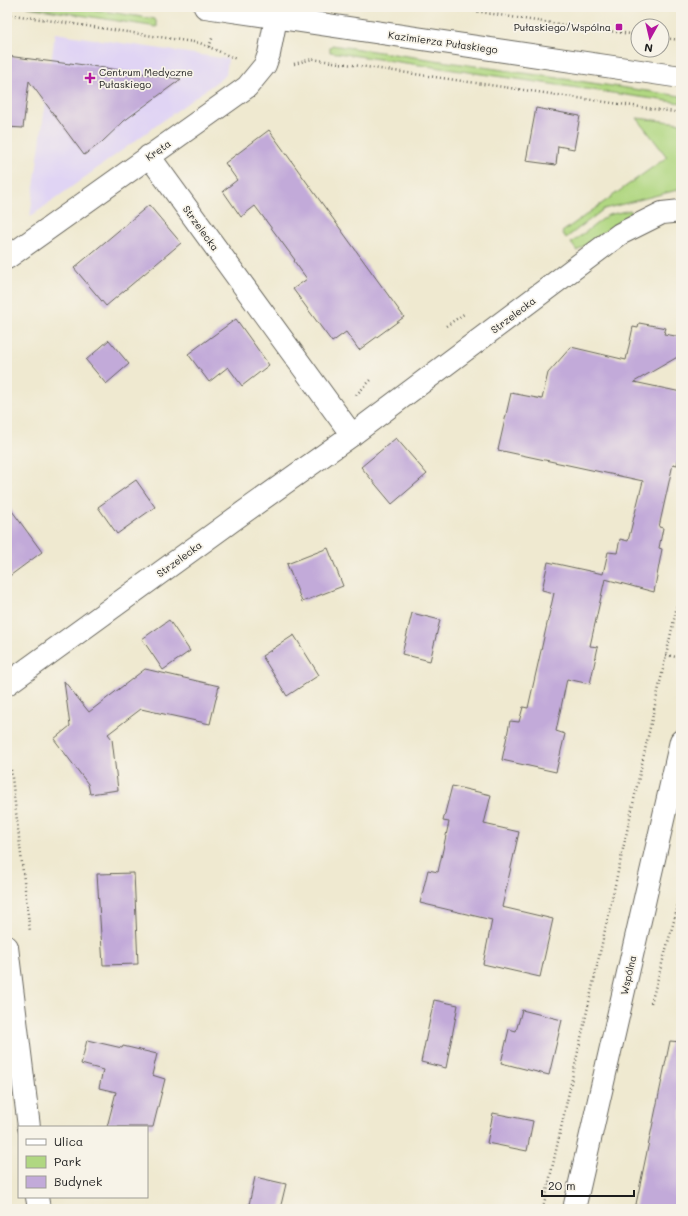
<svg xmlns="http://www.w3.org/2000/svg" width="688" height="1216" font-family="Mali,sans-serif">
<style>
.built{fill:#e0d4f4}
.green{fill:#b0d781;stroke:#667a4e}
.building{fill:#c2aad9}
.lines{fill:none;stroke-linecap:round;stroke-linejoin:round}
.minor-casing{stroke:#66645b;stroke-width:24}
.path{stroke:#66645b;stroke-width:2.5;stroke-dasharray:1 3;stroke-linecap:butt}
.minor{stroke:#fff;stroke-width:22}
.poi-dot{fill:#b5179e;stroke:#f7f3e8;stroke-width:1.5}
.labels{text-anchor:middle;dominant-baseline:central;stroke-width:3.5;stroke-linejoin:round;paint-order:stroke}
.poi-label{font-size:10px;fill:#1c1c1c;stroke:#f7f3e8;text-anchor:end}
.street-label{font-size:10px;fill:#1c1c1c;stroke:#f7f3e8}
</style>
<rect width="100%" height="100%" fill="#f7f3e8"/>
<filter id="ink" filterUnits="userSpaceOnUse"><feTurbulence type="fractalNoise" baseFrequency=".025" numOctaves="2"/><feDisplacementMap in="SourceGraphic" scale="8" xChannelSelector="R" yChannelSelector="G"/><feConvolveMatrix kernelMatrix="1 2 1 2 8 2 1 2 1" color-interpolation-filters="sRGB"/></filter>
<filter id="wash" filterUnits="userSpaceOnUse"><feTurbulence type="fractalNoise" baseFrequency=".012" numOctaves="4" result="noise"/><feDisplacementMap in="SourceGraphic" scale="16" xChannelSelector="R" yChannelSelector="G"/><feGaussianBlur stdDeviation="0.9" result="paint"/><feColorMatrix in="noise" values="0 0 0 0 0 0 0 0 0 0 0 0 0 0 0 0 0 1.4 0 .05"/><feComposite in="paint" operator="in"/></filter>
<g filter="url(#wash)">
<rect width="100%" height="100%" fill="#efe9d0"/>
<!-- built -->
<polygon class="built" points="55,33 228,59 226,75 30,217"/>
<!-- green -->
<g class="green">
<polygon points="27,7 78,7 155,19 157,24 157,27"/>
<polygon points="332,45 681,96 681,103 330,52 330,48"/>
<polygon points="637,118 681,123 681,189 604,209 566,238 562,232 667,157"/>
<polygon points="630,210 632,212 577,251 571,243 608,215"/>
</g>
<g id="blocks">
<!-- building -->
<g class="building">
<polygon points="7,56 70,64 70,63 181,79 124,121 102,142 84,155 29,81 23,128 7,127"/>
<polygon points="536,108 580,116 574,149 558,146 556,165 526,161"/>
<polygon points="269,130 404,317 359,350 346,332 332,342 293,289 307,279 294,261 295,260 255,206 241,217 223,191 237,180 225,163"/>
<polygon points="149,205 181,243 106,306 74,268"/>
<polygon points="236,319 269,365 242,386 228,367 209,382 188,354"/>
<polygon points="639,323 666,328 664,334 681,337 681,355 634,382 681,392 681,448 677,465 673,464 659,527 663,528 659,548 662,549 654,592 605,579 590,646 598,647 590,684 567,679 556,731 565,734 556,772 502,760 510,721 519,722 523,707 528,708 554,593 542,590 548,562 603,574 608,552 617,553 620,539 628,541 643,481 498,450 511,393 542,399 548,373 571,347 626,360 633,327 638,328"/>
<polygon points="109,340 129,364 106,384 86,360"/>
<polygon points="396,438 427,474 392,504 361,467"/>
<polygon points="136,480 155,507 117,534 98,507"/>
<polygon points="7,504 42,552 7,578"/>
<polygon points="328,548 343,586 302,602 287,564"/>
<polygon points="412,613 440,620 430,661 402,654"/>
<polygon points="169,620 190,651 163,670 142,639"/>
<polygon points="294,635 319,675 287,696 262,656"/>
<polygon points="145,669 219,686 210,724 141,709 108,734 112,739 118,790 90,794 88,784 54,739 70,726 64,681 89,712"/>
<polygon points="452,786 491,795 484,824 519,832 502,907 553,919 540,977 483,964 492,920 420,903 428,870 438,872 449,822 443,821"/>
<polygon points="134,873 138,964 103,965 97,874"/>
<polygon points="434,1000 458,1005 446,1068 421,1062"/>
<polygon points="522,1010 562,1020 549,1075 501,1063 509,1029 516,1031"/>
<polygon points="87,1040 122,1048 123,1046 157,1054 152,1075 165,1079 153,1127 107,1127 116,1092 99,1088 103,1070 81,1064"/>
<polygon points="670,1041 681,1042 681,1209 635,1209"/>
<polygon points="493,1113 533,1121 527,1151 487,1143"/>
<polygon points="255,1177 286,1184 280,1209 248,1209"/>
</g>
</g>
</g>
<g filter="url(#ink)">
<use href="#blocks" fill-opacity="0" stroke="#66645b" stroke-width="1"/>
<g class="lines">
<defs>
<g id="minor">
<polyline points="205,7 681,77"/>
<polyline points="149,156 352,435"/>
<polyline points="7,258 247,87 265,65 269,54 276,18"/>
<polyline points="7,684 244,512 352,435 620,234 662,213 681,211"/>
<polyline points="7,947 29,1127"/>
<polyline points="37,1197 39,1209"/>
<polyline points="574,1209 681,741"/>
</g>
</defs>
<!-- minor casing -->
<use href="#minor" class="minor-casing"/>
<!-- path -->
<g class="path">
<polyline points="422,7 437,9 456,8 530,20 638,35"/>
<polyline points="7,14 200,43 236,59"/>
<polyline points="662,38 681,40"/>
<polyline points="209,47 213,36"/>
<polyline points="294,64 312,59 681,113"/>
<polyline points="446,326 464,314"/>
<polyline points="356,395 371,380"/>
<polyline points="666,655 681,658"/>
<polyline points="7,763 11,769 30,932"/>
<polyline points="651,1003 677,910 680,876"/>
<polyline points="543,1209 681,588"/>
</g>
<!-- minor -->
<use href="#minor" class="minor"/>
</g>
</g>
<!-- markers -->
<g class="poi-dot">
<rect x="615" y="23" width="8" height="8" rx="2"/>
<path d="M88 72h4v4h4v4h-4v4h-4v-4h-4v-4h4z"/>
</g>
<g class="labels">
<!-- poi labels -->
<g class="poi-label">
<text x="611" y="27">Pułaskiego/Wspólna</text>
<text x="99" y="72" text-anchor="start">Centrum Medyczne<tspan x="99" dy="12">Pułaskiego</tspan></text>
</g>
<!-- street labels -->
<g class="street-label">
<text transform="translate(443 42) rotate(8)">Kazimierza Pułaskiego</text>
<text transform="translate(158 150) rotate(-35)">Kręta</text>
<text transform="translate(201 228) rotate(54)">Strzelecka</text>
<text transform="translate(513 315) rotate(-37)">Strzelecka</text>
<text transform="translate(179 559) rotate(-36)">Strzelecka</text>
<text transform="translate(628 975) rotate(-77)">Wspólna</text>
</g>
</g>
<!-- margin -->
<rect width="688" height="1216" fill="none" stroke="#f7f3e8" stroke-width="24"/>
<!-- legend -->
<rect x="18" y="1126" width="130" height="72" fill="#f7f3e8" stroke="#9f9d96"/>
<rect x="26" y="1139" width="20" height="6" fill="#ffffff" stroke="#9f9d96"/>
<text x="54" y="1146" font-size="12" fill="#1c1c1c">Ulica</text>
<rect x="26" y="1156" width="20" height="12" fill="#b0d781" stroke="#9f9d96"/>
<text x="54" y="1166" font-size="12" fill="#1c1c1c">Park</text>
<rect x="26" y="1176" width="20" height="12" fill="#c2aad9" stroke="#9f9d96"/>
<text x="54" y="1186" font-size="12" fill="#1c1c1c">Budynek</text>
<!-- north arrow -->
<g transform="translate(650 38) rotate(188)"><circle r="19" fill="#f7f3e8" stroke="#9f9d96"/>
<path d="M0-3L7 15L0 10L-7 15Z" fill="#b5179e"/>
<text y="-6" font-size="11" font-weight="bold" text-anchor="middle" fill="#1c1c1c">N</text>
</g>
<!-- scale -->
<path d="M542 1190v6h92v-6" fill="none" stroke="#1c1c1c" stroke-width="2"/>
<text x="548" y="1190" font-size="12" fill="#1c1c1c" stroke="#f7f3e8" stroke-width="3" paint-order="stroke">20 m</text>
</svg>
